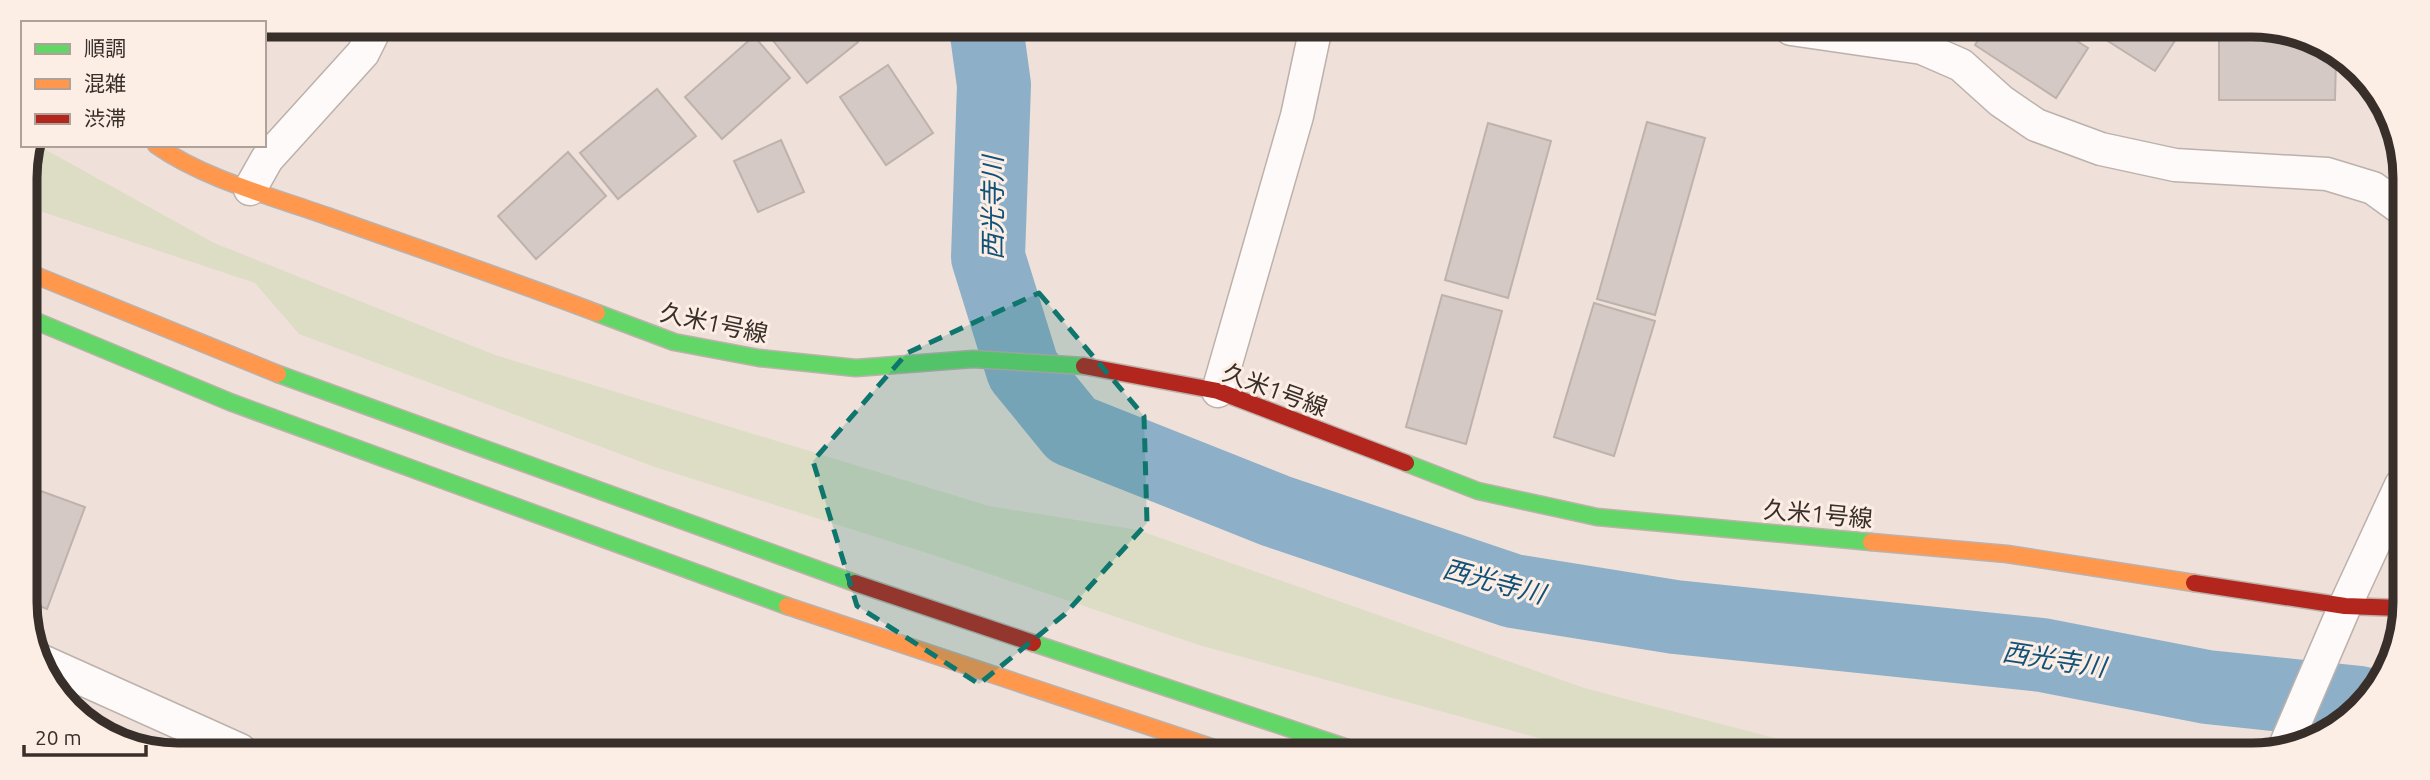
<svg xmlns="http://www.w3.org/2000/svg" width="2430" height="780" font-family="Ubuntu,'Noto Sans JP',sans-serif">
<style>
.green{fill:#dcddc4}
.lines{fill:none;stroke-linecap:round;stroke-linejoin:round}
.river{stroke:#8eafc8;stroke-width:74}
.building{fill:#d4c9c4;stroke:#bdb2ac;stroke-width:2}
.street-casing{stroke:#bcb1ab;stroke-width:35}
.fast-casing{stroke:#bcb1ab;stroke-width:19}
.slow-casing{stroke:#bcb1ab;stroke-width:19}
.jam-casing{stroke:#bcb1ab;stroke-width:19}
.street{stroke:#fdfaf9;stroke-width:32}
.fast{stroke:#63d668;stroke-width:16}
.slow{stroke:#ff974d;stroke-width:16}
.jam{stroke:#b3261e;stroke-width:16}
.marked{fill:#0f766e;fill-opacity:0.2;stroke:#0f766e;stroke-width:5;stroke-dasharray:14 9;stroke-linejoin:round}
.labels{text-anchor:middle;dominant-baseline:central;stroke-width:6;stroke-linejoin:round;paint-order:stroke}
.street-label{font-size:24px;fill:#382f2a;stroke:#fcede5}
.water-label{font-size:26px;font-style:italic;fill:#115278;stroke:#fcede5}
.rim{fill:none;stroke:#382f2a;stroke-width:9}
</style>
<rect width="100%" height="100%" fill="#efe0d9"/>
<!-- green -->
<polygon class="green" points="30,145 37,145 214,243 495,355 989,506 1138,530 1584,688 1824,751 2049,750 2062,755 1612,754 1561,744 1199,645 933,555 655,467 299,334 255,283 25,206 25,168"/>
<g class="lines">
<!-- river -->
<polyline class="river" points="986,27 994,85 988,257 1023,370 1072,430 1276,511 1513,591 1675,617 2042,655 2207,687 2360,703"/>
</g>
<!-- building -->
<g class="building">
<polygon points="786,26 845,26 858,42 807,83 771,38"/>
<polygon points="1985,29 2058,29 2088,48 2056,98 1975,45"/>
<polygon points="2089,29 2182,30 2155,71"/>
<polygon points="754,36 790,78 722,139 685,97"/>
<polygon points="2219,38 2305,38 2336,57 2335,100 2219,100"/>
<polygon points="888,65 933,133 886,165 840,97"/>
<polygon points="657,89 696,136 618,199 580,153"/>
<polygon points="1647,122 1705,138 1655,315 1597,299"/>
<polygon points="1488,123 1551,141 1508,298 1445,280"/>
<polygon points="781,140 804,192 758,212 734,161"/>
<polygon points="568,152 606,196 536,259 498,216"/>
<polygon points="1442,295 1502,311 1466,444 1406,427"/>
<polygon points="1594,303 1655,321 1614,456 1554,437"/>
<polygon points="27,486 85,507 47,609 27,601"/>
</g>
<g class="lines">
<defs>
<g id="street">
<polyline points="1791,29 1922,48 1961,65 2001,101 2036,125 2101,149 2175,165 2327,174 2373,188 2402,209"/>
<polyline points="250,189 267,159 363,53 377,25"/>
<polyline points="1218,391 1297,116 1316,27"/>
<polyline points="42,661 240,750"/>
<polyline points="2285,746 2345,606 2401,485"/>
</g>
<g id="fast">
<polyline points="597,313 674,342 759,358 856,368 973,359 1084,366"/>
<polyline points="26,317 230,402 787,606"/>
<polyline points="278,374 855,583"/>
<polyline points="1406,463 1478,491 1597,517 1871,542"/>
<polyline points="1033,643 1363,753"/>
</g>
<g id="slow">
<path d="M 156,145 C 204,179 271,196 327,216 C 417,248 508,279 597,313"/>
<polyline points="25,271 278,374"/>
<polyline points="1871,542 2007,554 2194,583"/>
<polyline points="787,606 1229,753"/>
</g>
<g id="jam">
<polyline points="1084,366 1218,391 1406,463"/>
<polyline points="855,583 1033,643"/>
<polyline points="2194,583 2345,606 2400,608"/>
</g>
</defs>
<!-- street casing -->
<use href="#street" class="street-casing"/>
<!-- fast casing -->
<use href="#fast" class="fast-casing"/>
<!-- slow casing -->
<use href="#slow" class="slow-casing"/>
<!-- jam casing -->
<use href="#jam" class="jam-casing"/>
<!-- street -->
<use href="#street" class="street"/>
<!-- fast -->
<use href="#fast" class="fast"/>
<!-- slow -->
<use href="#slow" class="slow"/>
<!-- jam -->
<use href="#jam" class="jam"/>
</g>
<!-- marked area -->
<path class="marked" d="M 1039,293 L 1144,416 L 1147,523 L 1065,614 L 979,684 L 857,606 L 813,461 L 907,353 Z"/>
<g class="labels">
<!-- street labels -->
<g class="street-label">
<text transform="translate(714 323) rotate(12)">久米1号線</text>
<text transform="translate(1275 390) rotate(20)">久米1号線</text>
<text transform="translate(1818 514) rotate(5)">久米1号線</text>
</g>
<!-- water labels -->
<g class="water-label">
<text transform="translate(992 208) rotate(-90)">西光寺川</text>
<text transform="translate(1494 581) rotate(15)">西光寺川</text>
<text transform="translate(2054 659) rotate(9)">西光寺川</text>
</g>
</g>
<!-- crop -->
<path d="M0 0H2430V780H0ZM178 37H2252A141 141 0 0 1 2393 178V602A141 141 0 0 1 2252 743H178A141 141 0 0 1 37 602V178A141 141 0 0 1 178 37Z" fill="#fcede5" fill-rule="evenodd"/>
<path class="rim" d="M178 37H2252A141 141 0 0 1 2393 178V602A141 141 0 0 1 2252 743H178A141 141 0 0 1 37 602V178A141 141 0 0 1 178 37Z"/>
<!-- legend -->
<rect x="21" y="21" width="245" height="126" fill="#fcede5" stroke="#aea19a" stroke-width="2"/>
<rect x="35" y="44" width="35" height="10" fill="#63d668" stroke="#aea19a" stroke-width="2"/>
<text x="84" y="56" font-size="21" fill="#382f2a">順調</text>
<rect x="35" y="79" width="35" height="10" fill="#ff974d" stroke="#aea19a" stroke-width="2"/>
<text x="84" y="91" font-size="21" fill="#382f2a">混雑</text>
<rect x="35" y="114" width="35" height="10" fill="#b3261e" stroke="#aea19a" stroke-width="2"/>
<text x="84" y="126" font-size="21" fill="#382f2a">渋滞</text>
<!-- scale -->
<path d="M24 745v10h122v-10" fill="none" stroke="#382f2a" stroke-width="3.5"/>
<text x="35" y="745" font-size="21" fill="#382f2a" stroke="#fcede5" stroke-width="5" paint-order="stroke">20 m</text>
</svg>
